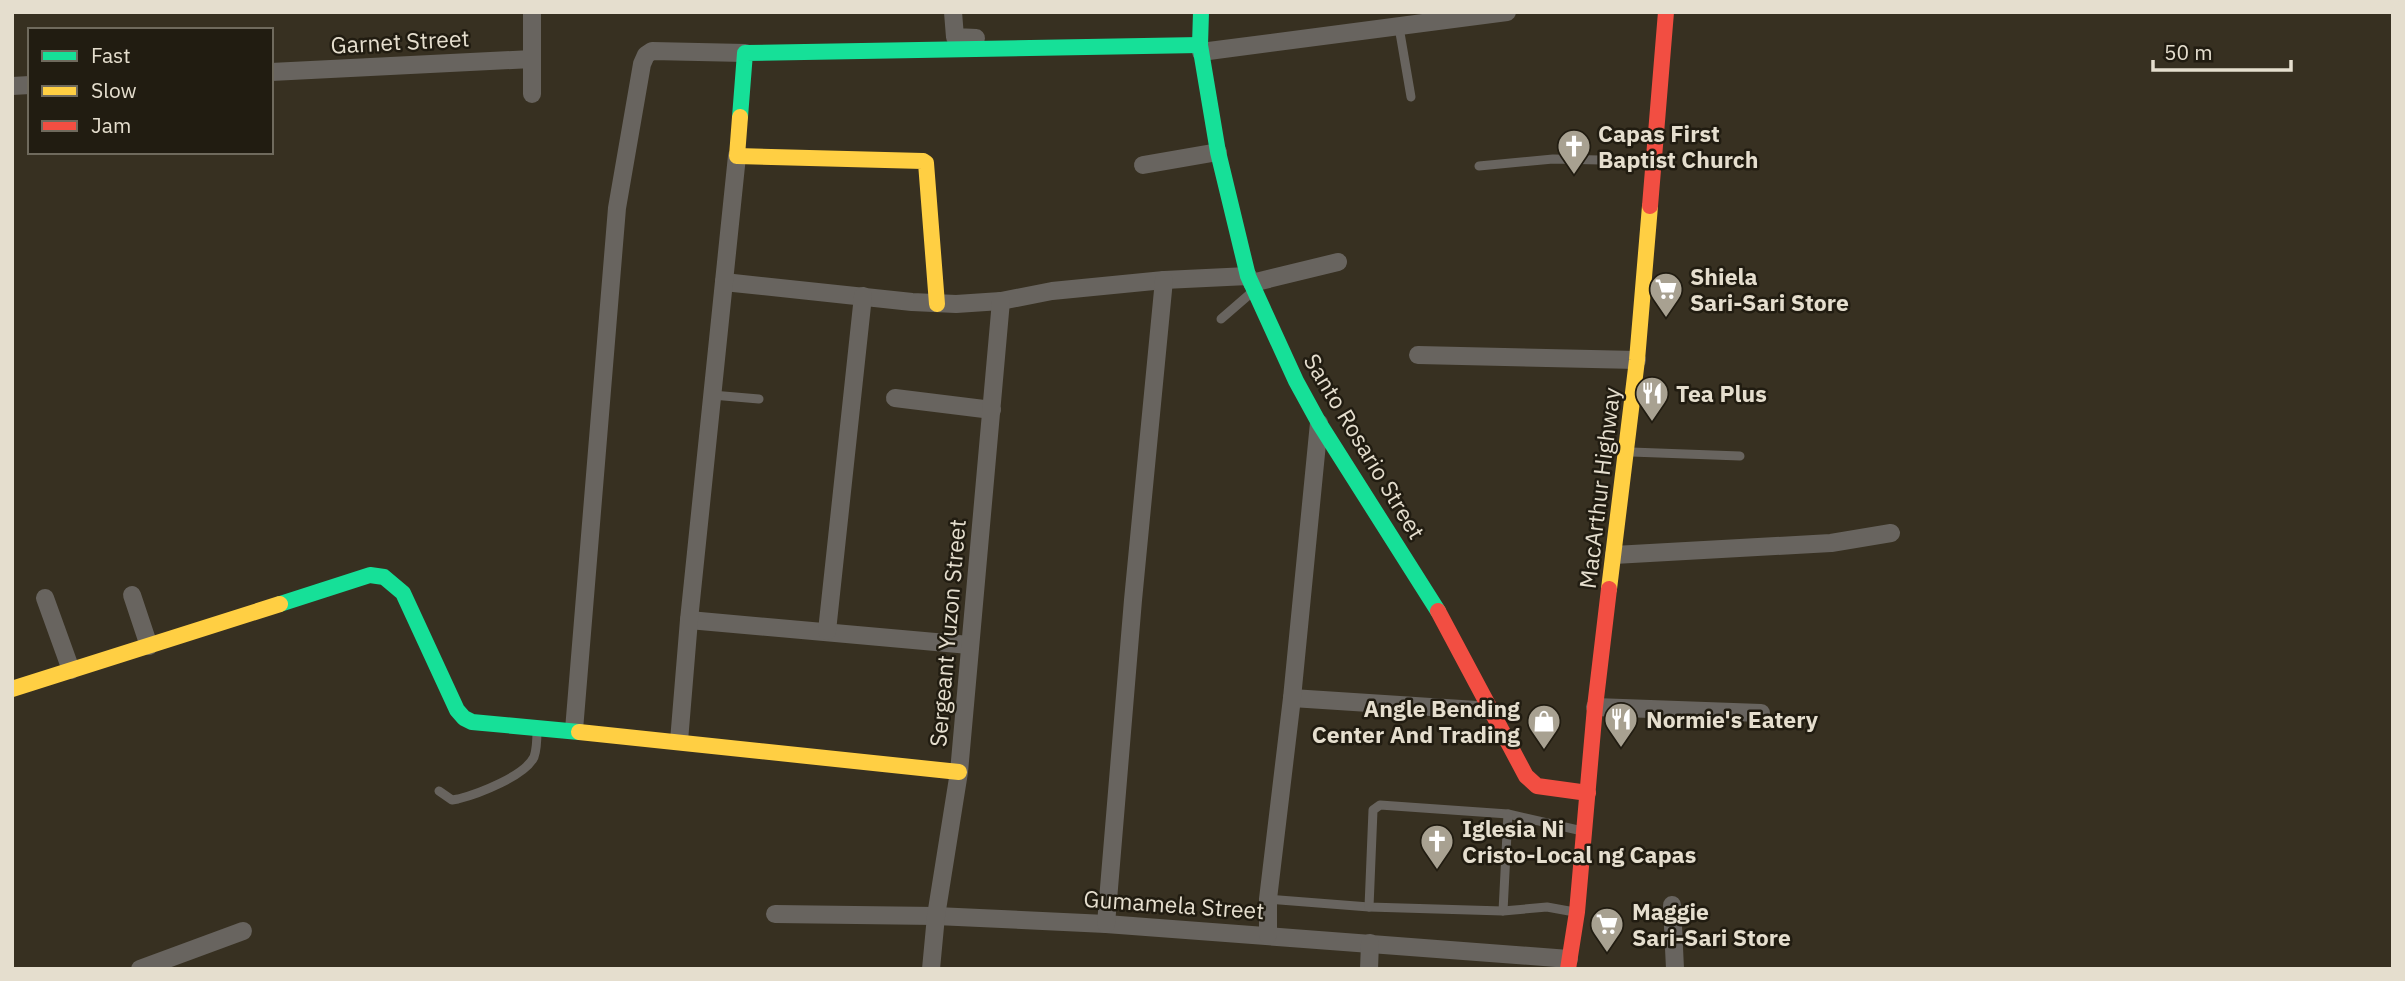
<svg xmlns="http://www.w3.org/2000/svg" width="2405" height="981" font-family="'IBM Plex Sans',sans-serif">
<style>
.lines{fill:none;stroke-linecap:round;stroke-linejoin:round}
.lane{stroke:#68645f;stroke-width:9}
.street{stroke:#68645f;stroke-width:18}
.fast{stroke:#16e098;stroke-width:16}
.slow{stroke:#ffcf43;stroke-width:16}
.jam{stroke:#f24e42;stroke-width:16}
.labels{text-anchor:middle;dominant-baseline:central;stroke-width:5;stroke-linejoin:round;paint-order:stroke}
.street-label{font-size:23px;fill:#e5dece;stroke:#211c11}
.poi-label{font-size:23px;font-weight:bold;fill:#e5dece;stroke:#211c11;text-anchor:start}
</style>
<rect width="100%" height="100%" fill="#373021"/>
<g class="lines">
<!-- lane -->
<g class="lane">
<polyline points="1399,27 1411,97"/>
<polyline points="1479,166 1553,159 1648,161"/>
<polyline points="1221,319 1251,293"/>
<polyline points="712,395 759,399"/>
<polyline points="1631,452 1740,456"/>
<path d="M 439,791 L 452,800 L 458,799 C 478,794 525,776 534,757 C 537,749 537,738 537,729"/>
<polyline points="1268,899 1369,907 1503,911 1547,907 1569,911"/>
<polyline points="1369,907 1373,810 1380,805 1508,814 1578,830"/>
<polyline points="1503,911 1508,814"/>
</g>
<!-- street -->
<g class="street">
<polyline points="953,12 955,37 976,38"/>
<polyline points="1201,52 1507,12"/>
<polyline points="271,72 532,59"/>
<polyline points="12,86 30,85"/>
<polyline points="532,94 532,12"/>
<polyline points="1143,165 1218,152"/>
<polyline points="724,282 912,302 956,304 1001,301 1052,291 1164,280 1248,276"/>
<polyline points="1252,283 1338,262"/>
<polyline points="1418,355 1637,360"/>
<polyline points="895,398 992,410"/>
<polyline points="1614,555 1831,543 1891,533"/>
<polyline points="132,595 149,646"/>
<polyline points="45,598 71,670"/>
<polyline points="689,620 969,645"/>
<polyline points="827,631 863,296"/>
<polyline points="1292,698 1492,711"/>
<polyline points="1595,707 1761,713"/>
<polyline points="574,730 617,208 642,64 646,55 652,51 745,53"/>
<polyline points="679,741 689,620 737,156"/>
<polyline points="1672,905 1675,969"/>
<polyline points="775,914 936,916 1106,924 1569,959"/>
<polyline points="1106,924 1133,600 1164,280"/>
<polyline points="1268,935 1268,899 1292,698 1319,423"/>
<polyline points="140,969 243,931"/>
<polyline points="931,969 936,916 959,772 1001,301"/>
<polyline points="1369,969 1370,943"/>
</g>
<!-- fast -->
<g class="fast">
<polyline points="1201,12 1200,45 1218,152 1248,276 1296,381 1319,423 1438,611"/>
<polyline points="740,117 745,53 1200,45"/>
<polyline points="280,604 370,575 384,577 403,593 457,710 464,718 472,722 579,732"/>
</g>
<!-- slow -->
<g class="slow">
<polyline points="740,117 737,156 923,161 926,163 937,304"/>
<polyline points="1609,589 1637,360 1650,206"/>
<polyline points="12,689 280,604"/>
<polyline points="579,732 959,772"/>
</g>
<!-- jam -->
<g class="jam">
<polyline points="1650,206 1666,12"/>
<polyline points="1438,611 1526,776 1537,786 1588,793"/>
<polyline points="1568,969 1577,912 1595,707 1609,589"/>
</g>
</g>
<!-- icons -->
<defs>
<symbol id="church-pin" viewBox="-11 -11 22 30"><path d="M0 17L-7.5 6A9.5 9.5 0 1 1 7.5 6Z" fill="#a8a191" stroke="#211c11"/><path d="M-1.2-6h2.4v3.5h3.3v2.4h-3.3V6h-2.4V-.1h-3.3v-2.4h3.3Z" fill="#fff"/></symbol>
<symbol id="supermarket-pin" viewBox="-11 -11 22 30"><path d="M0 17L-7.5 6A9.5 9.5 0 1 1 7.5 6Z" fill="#a8a191" stroke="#211c11"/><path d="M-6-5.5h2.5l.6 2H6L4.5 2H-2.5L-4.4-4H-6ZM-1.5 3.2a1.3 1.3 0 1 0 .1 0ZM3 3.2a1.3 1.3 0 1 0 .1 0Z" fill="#fff"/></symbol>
<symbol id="restaurant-pin" viewBox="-11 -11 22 30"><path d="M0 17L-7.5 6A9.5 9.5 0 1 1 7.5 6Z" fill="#a8a191" stroke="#211c11"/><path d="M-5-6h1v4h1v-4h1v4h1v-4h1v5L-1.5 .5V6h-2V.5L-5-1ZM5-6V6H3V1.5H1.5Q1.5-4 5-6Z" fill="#fff"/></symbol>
<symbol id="shop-pin" viewBox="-11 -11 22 30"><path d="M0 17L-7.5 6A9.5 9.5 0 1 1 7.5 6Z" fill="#a8a191" stroke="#211c11"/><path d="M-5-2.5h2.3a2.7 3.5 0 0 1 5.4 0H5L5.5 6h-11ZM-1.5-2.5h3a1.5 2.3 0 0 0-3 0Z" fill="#fff"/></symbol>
</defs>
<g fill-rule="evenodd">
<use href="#church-pin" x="1555" y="127" width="38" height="52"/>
<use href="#supermarket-pin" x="1647" y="270" width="38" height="52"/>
<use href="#restaurant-pin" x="1633" y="374" width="38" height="52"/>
<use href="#restaurant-pin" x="1602" y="700" width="38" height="52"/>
<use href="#shop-pin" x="1525" y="702" width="38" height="52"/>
<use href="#church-pin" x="1418" y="822" width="38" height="52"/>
<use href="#supermarket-pin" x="1588" y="905" width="38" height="52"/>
</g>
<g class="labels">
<!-- street labels -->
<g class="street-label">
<text transform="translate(400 41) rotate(-3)">Garnet Street</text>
<text transform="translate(1365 446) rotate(59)">Santo Rosario Street</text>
<text transform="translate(1599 488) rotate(-83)">MacArthur Highway</text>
<text transform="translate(947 633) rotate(-85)">Sergeant Yuzon Street</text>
<text transform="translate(1174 904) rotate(4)">Gumamela Street</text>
</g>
<!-- poi labels -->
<g class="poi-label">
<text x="1598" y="133">Capas First<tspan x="1598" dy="26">Baptist Church</tspan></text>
<text x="1690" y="276">Shiela<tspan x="1690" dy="26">Sari-Sari Store</tspan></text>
<text x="1676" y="393">Tea Plus</text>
<text x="1520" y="708" text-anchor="end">Angle Bending<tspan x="1520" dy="26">Center And Trading</tspan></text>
<text x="1646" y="719">Normie's Eatery</text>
<text x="1462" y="828">Iglesia Ni<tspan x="1462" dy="26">Cristo-Local ng Capas</tspan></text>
<text x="1632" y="911">Maggie<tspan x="1632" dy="26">Sari-Sari Store</tspan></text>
</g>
</g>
<!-- border -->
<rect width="2405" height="981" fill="none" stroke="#e5dece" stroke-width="28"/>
<!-- legend -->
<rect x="28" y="28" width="245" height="126" fill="#211c11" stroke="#6f6a5d" stroke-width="2"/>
<rect x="42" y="51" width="35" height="10" fill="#16e098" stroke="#6f6a5d" stroke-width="2"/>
<text x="91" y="63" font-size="21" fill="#e5dece">Fast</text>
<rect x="42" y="86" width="35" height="10" fill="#ffcf43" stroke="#6f6a5d" stroke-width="2"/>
<text x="91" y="98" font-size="21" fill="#e5dece">Slow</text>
<rect x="42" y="121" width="35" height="10" fill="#f24e42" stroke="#6f6a5d" stroke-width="2"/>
<text x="91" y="133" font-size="21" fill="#e5dece">Jam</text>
<!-- scale -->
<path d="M2153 60v10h138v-10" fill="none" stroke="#e5dece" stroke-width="3.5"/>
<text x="2164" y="60" font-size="21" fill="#e5dece" stroke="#211c11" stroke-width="5" paint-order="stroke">50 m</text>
</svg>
